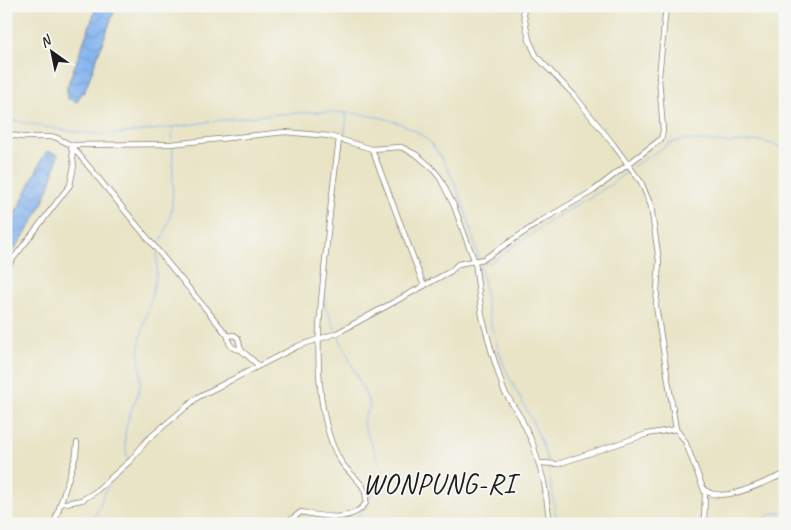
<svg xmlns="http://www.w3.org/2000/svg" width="791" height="530" font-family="Caveat,sans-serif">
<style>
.water{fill:url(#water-waves);stroke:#506886}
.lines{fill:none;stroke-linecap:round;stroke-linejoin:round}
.stream{stroke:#84b4ef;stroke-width:1}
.minor-casing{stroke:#828071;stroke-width:6}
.minor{stroke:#fff;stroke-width:4.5}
.labels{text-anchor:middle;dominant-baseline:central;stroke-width:4;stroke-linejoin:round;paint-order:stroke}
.quarter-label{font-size:28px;letter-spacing:1px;fill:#1c1c1c;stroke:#f6f6f2}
</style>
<defs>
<pattern id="water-waves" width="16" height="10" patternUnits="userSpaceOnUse" patternTransform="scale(1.25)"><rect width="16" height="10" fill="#84b4ef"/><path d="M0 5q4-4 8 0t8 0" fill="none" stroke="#719acc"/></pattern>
</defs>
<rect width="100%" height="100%" fill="#f6f6f2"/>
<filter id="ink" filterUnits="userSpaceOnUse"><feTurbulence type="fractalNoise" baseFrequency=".02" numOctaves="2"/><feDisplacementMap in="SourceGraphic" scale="10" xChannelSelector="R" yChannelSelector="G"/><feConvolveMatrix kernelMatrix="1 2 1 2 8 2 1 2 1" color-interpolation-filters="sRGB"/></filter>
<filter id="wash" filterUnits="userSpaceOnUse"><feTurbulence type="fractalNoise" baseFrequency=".0096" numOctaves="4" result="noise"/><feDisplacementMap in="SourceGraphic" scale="20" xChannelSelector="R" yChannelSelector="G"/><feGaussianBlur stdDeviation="1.12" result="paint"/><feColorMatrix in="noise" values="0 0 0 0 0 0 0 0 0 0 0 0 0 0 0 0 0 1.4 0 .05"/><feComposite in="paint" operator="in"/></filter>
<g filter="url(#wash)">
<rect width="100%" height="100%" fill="#e9e4c6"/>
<!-- water -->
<g class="water">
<polygon points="97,6 116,6 84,93 81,94 77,102 67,98 67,87"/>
<path d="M 47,151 L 58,154 C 50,195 33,227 6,259 L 6,226 L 19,207 L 42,159 Z"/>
</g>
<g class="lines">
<!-- stream -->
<g class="stream">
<path d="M 6,119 C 40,125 76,135 110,134 C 189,131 387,77 437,151 C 460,184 474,235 482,275 C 486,294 487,314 493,332 C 498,346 502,363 509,377 C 523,405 540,430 547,461"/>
<polyline points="344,138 347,117 345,112"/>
<polyline points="172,140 173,128"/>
<polyline points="339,155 343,143"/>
<polyline points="632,167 670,143 684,140 731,143 761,141 785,148"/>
<path d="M 158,245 C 179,215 171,180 173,145"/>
<polyline points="485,262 490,263 548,222 609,186 629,170"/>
<polyline points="324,294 325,306 336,330"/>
<polyline points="338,335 369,402 370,407 364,417 363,424 383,471 368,502"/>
<path d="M 128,461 C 120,429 129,419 139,390 C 143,378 139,365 139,352 C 141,319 160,286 157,253"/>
<polyline points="548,465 557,524"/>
<polyline points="92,524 108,484 129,465"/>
<polyline points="351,524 365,507"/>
<polyline points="759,524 771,514 785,512"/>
</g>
</g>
</g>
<g filter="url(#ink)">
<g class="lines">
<defs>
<g id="minor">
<polyline points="522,6 529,40 537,57 574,95 613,144 641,182 651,206 659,261 656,306 676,429"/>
<polyline points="6,134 22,137 55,137 71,145 171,144 285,132 329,136 372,149 401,147 417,155 431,167 440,178 454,206 468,244 475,262 482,316 492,353 504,391 521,418 533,444 544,482 550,524"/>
<polyline points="71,145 228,336 229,343 233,348 241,350 238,338 234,335 228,336"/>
<polyline points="372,149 424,286"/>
<polyline points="6,268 70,185 74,166 71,146"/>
<polyline points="241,350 258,365"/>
<polyline points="539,463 558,464 647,434 676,429 685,441 705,493 704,524"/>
<path d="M 704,489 C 722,506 765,481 785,474"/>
<polyline points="60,504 82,500 95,492 131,460 147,440 198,397 298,346 337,333 451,271 458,264 484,259 541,221 593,191 661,139 663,131 659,77 666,6"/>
<polyline points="54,524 76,455 77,443"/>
<path d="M 285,524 L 301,512 C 322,516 351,524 366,503 C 368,483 352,478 342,463 C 332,449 326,425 323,409 C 315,362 319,318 324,272 C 328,227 333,183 339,139"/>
</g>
</defs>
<!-- minor casing -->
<use href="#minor" class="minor-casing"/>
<!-- minor -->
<use href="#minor" class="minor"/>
</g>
</g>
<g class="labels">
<!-- quarter labels -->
<g class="quarter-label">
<text x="439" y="483">WONPUNG-RI</text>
</g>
</g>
<!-- margin -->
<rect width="791" height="530" fill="none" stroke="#f6f6f2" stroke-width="25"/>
<!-- north arrow -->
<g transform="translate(52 52) rotate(327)" stroke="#f6f6f2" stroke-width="4" paint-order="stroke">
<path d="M0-4L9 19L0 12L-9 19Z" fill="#1c1c1c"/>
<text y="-8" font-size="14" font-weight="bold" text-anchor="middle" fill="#1c1c1c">N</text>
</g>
</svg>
